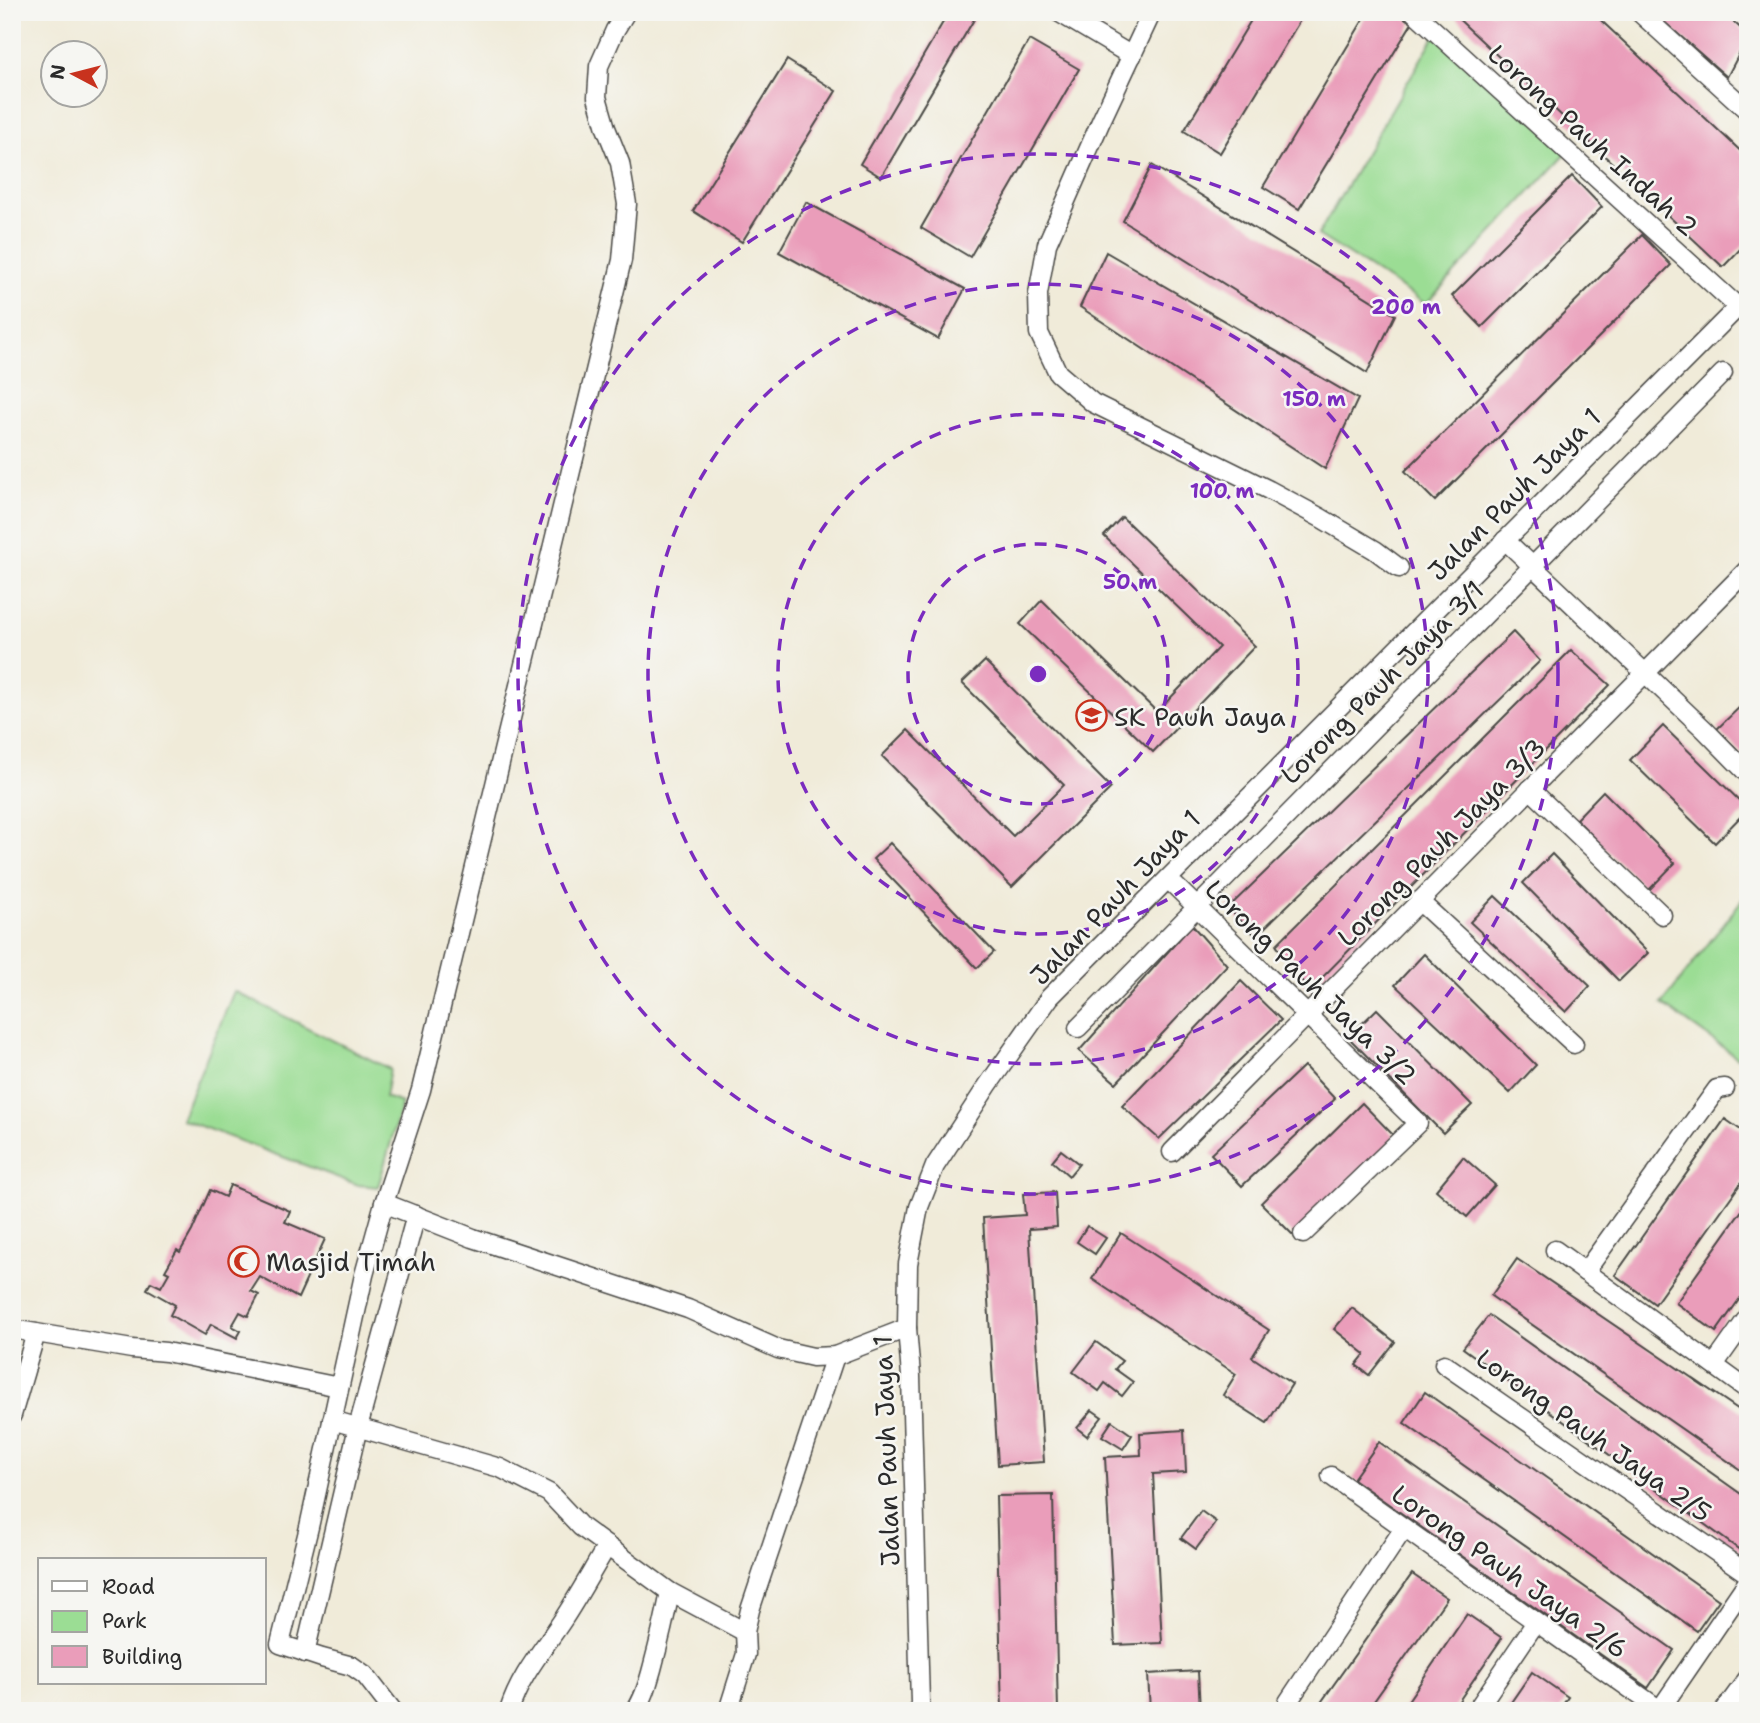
<svg xmlns="http://www.w3.org/2000/svg" width="1760" height="1723" font-family="'Shantell Sans',sans-serif">
<style>
.green{fill:#9bdd94;stroke:#638460;stroke-width:2}
.building{fill:#ea9dba}
.lines{fill:none;stroke-linecap:round;stroke-linejoin:round}
.minor-casing{stroke:#494845;stroke-width:21}
.minor{stroke:#fff;stroke-width:18}
.ring{fill:none;stroke:#7b2cbf;stroke-width:3.5;stroke-dasharray:12 9}
.labels{text-anchor:middle;dominant-baseline:central;stroke-width:5;stroke-linejoin:round;paint-order:stroke}
.street-label{font-size:26px;fill:#2b2b2b;stroke:#f6f6f2}
.poi-label{font-size:26px;fill:#2b2b2b;stroke:#f6f6f2;text-anchor:start}
.centre{fill:#7b2cbf;stroke:#f6f6f2;stroke-width:3.5}
.ring-label{font-size:21px;text-anchor:middle;font-weight:bold;fill:#7b2cbf;stroke:#f6f6f2;stroke-width:5;stroke-linejoin:round;paint-order:stroke}
</style>
<rect width="100%" height="100%" fill="#f6f6f2"/>
<filter id="ink" filterUnits="userSpaceOnUse"><feTurbulence type="fractalNoise" baseFrequency=".0143" numOctaves="2"/><feDisplacementMap in="SourceGraphic" scale="14" xChannelSelector="R" yChannelSelector="G"/><feConvolveMatrix kernelMatrix="1 2 1 2 8 2 1 2 1" color-interpolation-filters="sRGB"/></filter>
<filter id="wash" filterUnits="userSpaceOnUse"><feTurbulence type="fractalNoise" baseFrequency=".00686" numOctaves="4" result="noise"/><feDisplacementMap in="SourceGraphic" scale="28" xChannelSelector="R" yChannelSelector="G"/><feGaussianBlur stdDeviation="1.57" result="paint"/><feColorMatrix in="noise" values="0 0 0 0 0 0 0 0 0 0 0 0 0 0 0 0 0 1.4 0 .05"/><feComposite in="paint" operator="in"/></filter>
<g filter="url(#wash)">
<rect width="100%" height="100%" fill="#f0ebd9"/>
<!-- green -->
<g class="green">
<polygon points="1438,30 1570,149 1426,304 1318,235"/>
<polygon points="1748,892 1748,1065 1662,1004"/>
<polygon points="234,991 390,1069 385,1097 402,1103 378,1187 358,1185 181,1119"/>
</g>
<g id="blocks">
<!-- building -->
<g class="building">
<polygon points="949,12 969,12 976,16 881,177 860,164"/>
<polygon points="1256,12 1305,12 1220,153 1184,131"/>
<polygon points="1368,12 1395,12 1412,23 1299,209 1263,187"/>
<polygon points="1451,12 1592,12 1748,158 1748,241 1723,267"/>
<polygon points="1653,12 1723,12 1748,35 1748,37 1727,77"/>
<polygon points="1029,40 1079,69 970,257 921,228"/>
<polygon points="787,60 836,91 742,242 693,211"/>
<polygon points="1152,165 1395,315 1367,373 1123,221"/>
<polygon points="1572,176 1602,207 1482,327 1452,296"/>
<polygon points="806,202 965,289 938,339 779,252"/>
<polygon points="1642,235 1671,265 1435,501 1405,471"/>
<polygon points="1106,252 1358,399 1325,469 1080,307"/>
<polygon points="1122,517 1255,646 1153,752 1020,624 1042,600 1157,712 1219,647 1104,536"/>
<polygon points="1513,632 1540,661 1256,936 1228,908"/>
<polygon points="1571,650 1610,685 1309,991 1276,945"/>
<polygon points="985,661 1111,788 1012,887 882,756 908,730 1013,836 1064,785 962,683"/>
<polygon points="1748,699 1748,760 1717,729"/>
<polygon points="1663,726 1748,809 1715,843 1630,760"/>
<polygon points="1603,791 1675,863 1648,891 1576,819"/>
<polygon points="890,843 994,952 977,968 873,859"/>
<polygon points="1552,854 1648,953 1619,981 1523,883"/>
<polygon points="1495,896 1590,986 1566,1012 1470,922"/>
<polygon points="1192,925 1227,965 1116,1083 1079,1051"/>
<polygon points="1424,954 1536,1065 1510,1093 1395,985"/>
<polygon points="1241,981 1281,1020 1159,1139 1122,1106"/>
<polygon points="1377,1009 1472,1105 1443,1133 1348,1037"/>
<polygon points="1304,1066 1335,1099 1242,1186 1211,1154"/>
<polygon points="1362,1103 1396,1138 1296,1238 1261,1203"/>
<polygon points="1725,1119 1748,1135 1748,1173 1655,1304 1615,1275"/>
<polygon points="1061,1150 1079,1164 1069,1176 1052,1161"/>
<polygon points="1463,1157 1495,1185 1467,1217 1436,1190"/>
<polygon points="230,1185 290,1211 285,1222 325,1239 298,1298 260,1277 251,1291 259,1295 248,1316 240,1312 232,1326 241,1331 237,1338 211,1324 205,1335 170,1315 175,1305 147,1289 151,1282 161,1287 169,1273 165,1271 177,1250 180,1252 192,1231 210,1190 225,1197"/>
<polygon points="1055,1192 1057,1227 1029,1229 1044,1462 998,1465 983,1218 1025,1215 1023,1194"/>
<polygon points="1748,1202 1748,1287 1716,1332 1676,1303"/>
<polygon points="1087,1226 1106,1238 1095,1254 1077,1242"/>
<polygon points="1121,1233 1269,1330 1252,1357 1292,1384 1267,1423 1223,1395 1236,1374 1092,1279"/>
<polygon points="1517,1259 1748,1416 1748,1475 1491,1296"/>
<polygon points="1352,1308 1395,1342 1369,1375 1356,1365 1365,1354 1334,1329"/>
<polygon points="1489,1315 1748,1499 1748,1556 1463,1348"/>
<polygon points="1096,1342 1122,1361 1115,1369 1133,1382 1122,1396 1105,1383 1099,1391 1073,1372"/>
<polygon points="1425,1392 1719,1600 1697,1631 1404,1423"/>
<polygon points="1092,1410 1102,1417 1087,1436 1077,1428"/>
<polygon points="1112,1421 1132,1435 1123,1449 1102,1436"/>
<polygon points="1184,1430 1186,1472 1153,1474 1162,1643 1115,1645 1105,1457 1141,1455 1140,1433"/>
<polygon points="1379,1442 1674,1650 1648,1688 1353,1479"/>
<polygon points="1053,1495 1058,1711 1002,1711 996,1496"/>
<polygon points="1201,1511 1216,1522 1196,1549 1181,1538"/>
<polygon points="1412,1574 1447,1598 1367,1711 1315,1711"/>
<polygon points="1467,1614 1502,1638 1452,1711 1401,1711"/>
<polygon points="1198,1671 1200,1711 1150,1711 1148,1674"/>
<polygon points="1532,1672 1568,1697 1559,1711 1505,1711"/>
</g>
</g>
</g>
<g filter="url(#ink)">
<use href="#blocks" fill-opacity="0" stroke="#494845" stroke-width="2"/>
<g class="lines">
<defs>
<g id="minor">
<polyline points="1058,12 1132,56"/>
<polyline points="1152,12 1101,121 1047,244 1038,294 1039,333 1058,373 1093,403 1269,490 1321,518 1375,550 1399,568"/>
<polyline points="1414,12 1738,307"/>
<polyline points="1639,12 1748,111"/>
<polyline points="1505,540 1705,730 1748,774"/>
<polyline points="1530,789 1662,915"/>
<polyline points="1168,879 1418,1123 1303,1234"/>
<polyline points="1419,901 1574,1044"/>
<polyline points="1078,1028 1723,373"/>
<polyline points="1172,1152 1748,569"/>
<polyline points="384,1203 473,1238 688,1309 778,1349 813,1357 835,1356 907,1328"/>
<polyline points="1555,1250 1748,1390"/>
<polyline points="1585,1272 1717,1089 1725,1088"/>
<polyline points="12,1329 132,1349 166,1352 339,1387"/>
<polyline points="1444,1364 1748,1574"/>
<polyline points="1714,1365 1748,1317"/>
<polyline points="12,1415 36,1333"/>
<polyline points="332,1420 500,1468 549,1493 581,1527 670,1592 745,1632"/>
<polyline points="1331,1476 1660,1710"/>
<polyline points="305,1653 358,1427 416,1215"/>
<polyline points="1288,1702 1404,1528"/>
<polyline points="393,1711 365,1675 352,1666 322,1658 280,1644 309,1527 364,1275 384,1203 421,1090 622,260 627,204 620,163 606,128 597,97 599,66 615,30 626,12"/>
<path d="M 509,1711 C 520,1676 542,1651 562,1621 C 578,1597 592,1571 607,1546"/>
<path d="M 635,1711 C 644,1699 648,1683 652,1669 C 659,1643 665,1618 670,1592"/>
<polyline points="728,1711 746,1654 745,1632 750,1610 835,1356"/>
<polyline points="922,1711 920,1703 911,1376 907,1328 908,1264 919,1207 935,1166 988,1085 1050,997 1738,307 1748,299"/>
<polyline points="1476,1711 1536,1622"/>
<polyline points="1659,1711 1748,1581"/>
<polyline points="1724,1711 1748,1678"/>
</g>
</defs>
<!-- minor casing -->
<use href="#minor" class="minor-casing"/>
<!-- minor -->
<use href="#minor" class="minor"/>
</g>
</g>
<!-- distance rings -->
<g class="ring">
<circle cx="1038" cy="674" r="130"/>
<circle cx="1038" cy="674" r="260"/>
<circle cx="1038" cy="674" r="390"/>
<circle cx="1038" cy="674" r="520"/>
</g>
<!-- icons -->
<defs>
<symbol id="school-ring" viewBox="-11 -11 22 22"><circle r="9.5" fill="#f6f6f2" stroke="#c8321e" stroke-width="1.5"/><path d="M0-5L7-2L0 1L-7-2ZM-4 1L0 2.5L4 1V4Q0 6-4 4Z" fill="#c8321e"/></symbol>
<symbol id="mosque-ring" viewBox="-11 -11 22 22"><circle r="9.5" fill="#f6f6f2" stroke="#c8321e" stroke-width="1.5"/><path d="M3.5-4.9A6 6 0 1 0 3.5 4.9A5 5 0 1 1 3.5-4.9Z" fill="#c8321e"/></symbol>
</defs>
<g fill-rule="evenodd">
<use href="#school-ring" x="1074" y="698" width="35" height="35"/>
<use href="#mosque-ring" x="226" y="1244" width="35" height="35"/>
</g>
<g class="labels">
<!-- street labels -->
<g class="street-label">
<text transform="translate(1593 140) rotate(42)">Lorong Pauh Indah 2</text>
<text transform="translate(1514 494) rotate(-45)">Jalan Pauh Jaya 1</text>
<text transform="translate(1382 682) rotate(-45)">Lorong Pauh Jaya 3/1</text>
<text transform="translate(1441 842) rotate(-45)">Lorong Pauh Jaya 3/3</text>
<text transform="translate(1115 897) rotate(-46)">Jalan Pauh Jaya 1</text>
<text transform="translate(1311 982) rotate(44)">Lorong Pauh Jaya 3/2</text>
<text transform="translate(1594 1435) rotate(35)">Lorong Pauh Jaya 2/5</text>
<text transform="translate(886 1451) rotate(-92)">Jalan Pauh Jaya 1</text>
<text transform="translate(1510 1571) rotate(35)">Lorong Pauh Jaya 2/6</text>
</g>
<!-- poi labels -->
<g class="poi-label">
<text x="1114" y="716">SK Pauh Jaya</text>
<text x="266" y="1261">Masjid Timah</text>
</g>
</g>
<circle cx="1038" cy="674" r="10" class="centre"/>
<g class="ring-label">
<text x="1406" y="314">200 m</text>
<text x="1314" y="406">150 m</text>
<text x="1222" y="498">100 m</text>
<text x="1130" y="589">50 m</text>
</g>
<!-- margin -->
<rect width="1760" height="1723" fill="none" stroke="#f6f6f2" stroke-width="42"/>
<!-- legend -->
<rect x="38" y="1558" width="228" height="126" fill="#f6f6f2" stroke="#a5a5a2" stroke-width="2"/>
<rect x="52" y="1581" width="35" height="10" fill="#ffffff" stroke="#a5a5a2" stroke-width="2"/>
<text x="102" y="1594" font-size="21" fill="#2b2b2b">Road</text>
<rect x="52" y="1611" width="35" height="21" fill="#9bdd94" stroke="#a5a5a2" stroke-width="2"/>
<text x="102" y="1628" font-size="21" fill="#2b2b2b">Park</text>
<rect x="52" y="1646" width="35" height="21" fill="#ea9dba" stroke="#a5a5a2" stroke-width="2"/>
<text x="102" y="1664" font-size="21" fill="#2b2b2b">Building</text>
<!-- north arrow -->
<g transform="translate(74 74) rotate(277)"><circle r="33" fill="#f6f6f2" stroke="#a5a5a2" stroke-width="2"/>
<path d="M0-5L12 26L0 18L-12 26Z" fill="#c8321e"/>
<text y="-10" font-size="19" font-weight="bold" text-anchor="middle" fill="#2b2b2b">N</text>
</g>
</svg>
